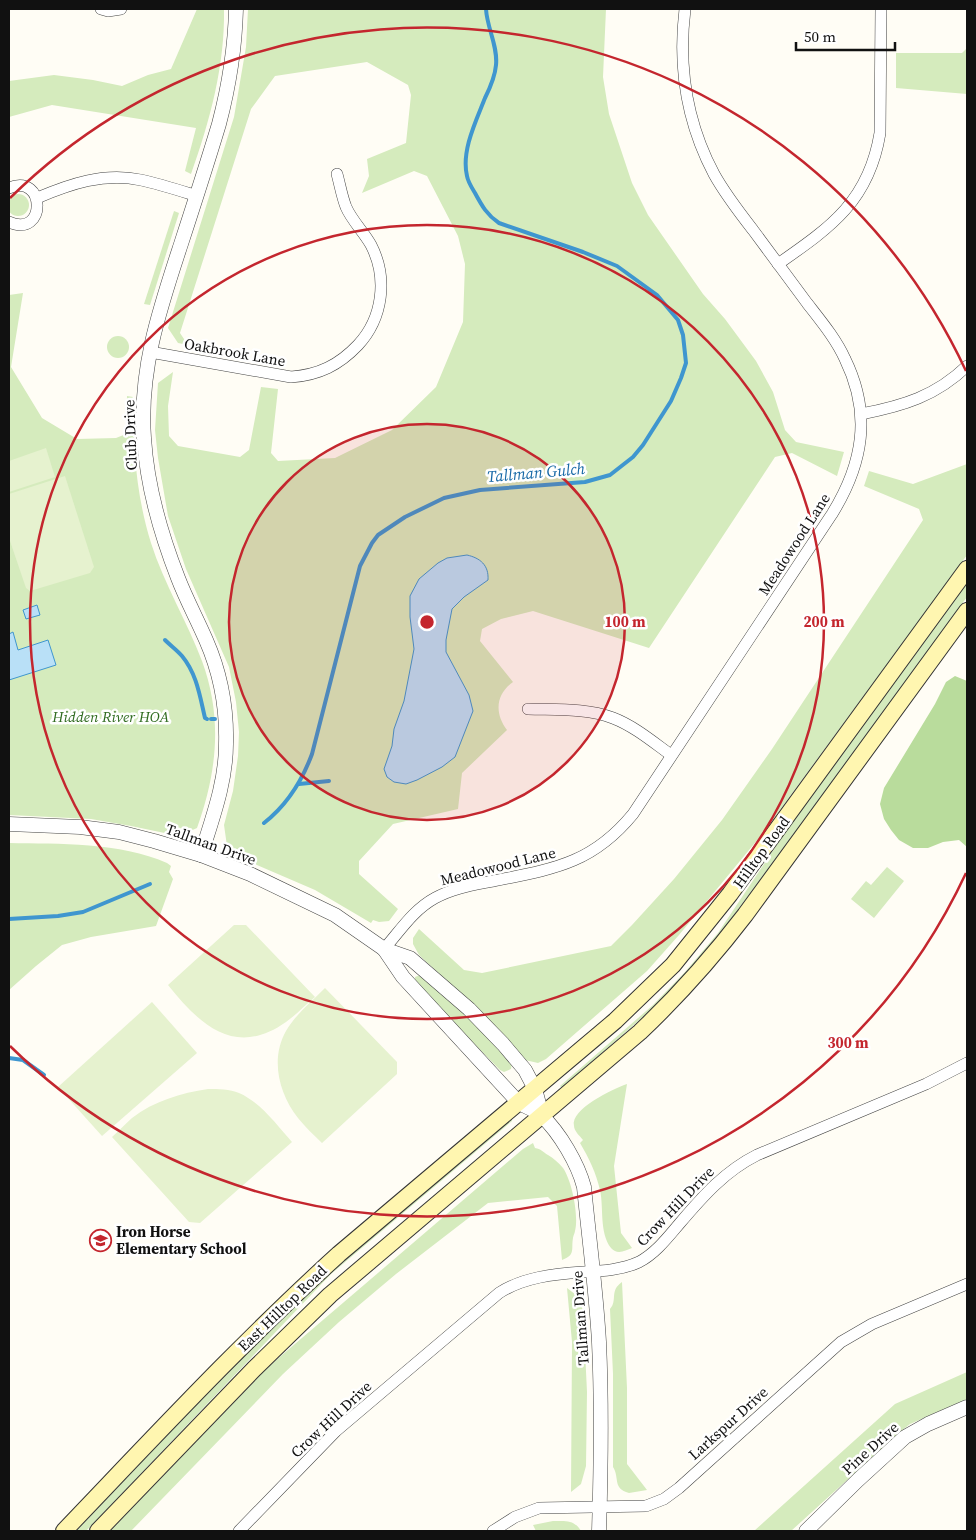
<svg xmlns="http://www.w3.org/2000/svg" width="976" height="1540" font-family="'Source Serif 4',serif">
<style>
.green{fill:#d5ebbd}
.forest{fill:#b9dc9c}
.pitch{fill:#e6f2cf}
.water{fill:#b9e0f7;stroke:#3f96cf}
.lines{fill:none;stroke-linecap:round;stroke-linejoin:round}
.stream{stroke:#3f96cf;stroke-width:4}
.minor-casing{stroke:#444;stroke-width:12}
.tertiary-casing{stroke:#444;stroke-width:15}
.secondary-casing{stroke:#333;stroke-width:18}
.minor{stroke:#fff;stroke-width:11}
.tertiary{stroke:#fff;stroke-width:14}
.secondary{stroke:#fff6b0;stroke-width:16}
.ring{fill:none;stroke:#c4262e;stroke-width:2.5}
.labels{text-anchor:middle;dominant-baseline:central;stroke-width:5;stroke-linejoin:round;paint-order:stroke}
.street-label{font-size:15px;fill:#111;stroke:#fff}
.park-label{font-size:15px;font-style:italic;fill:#2f6b1f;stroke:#fff}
.poi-label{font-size:15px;font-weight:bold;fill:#111;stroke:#fff;text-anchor:start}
.water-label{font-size:16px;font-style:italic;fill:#1768a6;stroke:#fff}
.centre{fill:#c4262e;stroke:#fff;stroke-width:2.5}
.ring-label{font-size:15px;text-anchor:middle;font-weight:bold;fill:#c4262e;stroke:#fff;stroke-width:5;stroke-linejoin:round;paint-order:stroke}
</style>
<rect width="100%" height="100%" fill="#fffdf5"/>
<!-- green -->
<g class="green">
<path d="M 197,9 L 224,9 C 225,65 210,121 191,174 L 185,171 L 196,128 L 52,105 L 9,117 L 9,81 L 54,75 L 93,80 L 122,86 L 148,75 L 171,69 Z"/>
<path d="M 248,9 L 606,9 L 603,77 L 609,114 L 632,183 L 648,215 L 703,294 L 725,319 L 756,361 L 773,392 L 785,430 L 796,442 L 844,452 L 837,476 L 792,453 L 775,457 L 649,648 L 533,611 L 501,619 L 482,629 L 480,641 L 513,682 C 496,694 494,713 507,730 L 462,773 L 458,809 L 393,824 L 359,861 L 359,874 L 398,909 L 389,921 L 379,922 L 373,920 L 371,923 L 315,890 L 238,857 L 227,846 L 224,825 L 233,791 L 238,756 L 239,732 L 236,702 L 229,667 L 186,569 L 168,516 L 158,458 L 155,430 L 158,383 L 173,372 L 168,406 L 169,436 L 178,446 L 240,457 L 249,450 L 261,387 L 278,389 L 271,453 L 278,461 L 335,458 L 392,430 L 436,387 L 463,322 L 465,264 L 458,236 L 427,176 L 414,171 L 362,193 L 369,176 L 367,159 L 406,143 L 411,95 L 408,85 L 367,62 L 275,76 L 251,109 L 180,333 L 188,345 L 178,343 L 168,328 L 234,117 L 246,47 Z"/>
<polygon points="967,48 967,94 896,88 896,53 962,53"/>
<circle cx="18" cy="205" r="11"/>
<polygon points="174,211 179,213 150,305 144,304"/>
<path d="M 23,293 L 11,367 L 42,418 L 77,439 L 116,438 L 126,434 L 127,396 L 133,397 C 133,447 136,495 151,543 C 164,584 187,621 202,661 C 223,718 217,772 197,828 L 179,836 L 131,826 L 91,819 L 9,815 L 9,295 Z"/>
<circle cx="118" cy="347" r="11"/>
<polygon points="967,464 967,555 763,833 679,935 647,971 546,1059 538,1063 525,1060 476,1008 419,955 413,944 413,938 419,929 464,970 482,973 611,946 632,925 674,879 722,820 772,749 923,520 919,509 864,486 869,471 913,484"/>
<polygon points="967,583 967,597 723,930 687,974 653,1008 562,1088 560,1086 653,1005 685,972 718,933 782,837"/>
<path d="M 9,843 C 59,844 120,842 167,863 L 171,866 L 169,872 L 173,879 L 156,926 L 91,937 L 62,945 L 36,966 L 9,990 Z"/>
<polygon points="887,867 904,881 874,918 851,899 866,881 871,885"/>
<polygon points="420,975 454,1001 512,1063 511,1069 504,1072 500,1070 432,1001 415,981 415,977"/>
<path d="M 627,1084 L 614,1166 L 621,1233 L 632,1248 C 625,1251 617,1255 611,1248 C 599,1232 604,1208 600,1190 C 596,1173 589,1158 580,1143 L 583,1140 C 580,1136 574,1131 574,1126 C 570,1109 613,1089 627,1084 Z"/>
<polygon points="512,1118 512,1121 331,1274 86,1531 76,1531 248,1350 324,1278"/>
<path d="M 533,1143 L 535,1148 C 541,1149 543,1152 548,1155 C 553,1158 559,1163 563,1168 C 572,1181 579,1216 575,1231 C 575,1232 573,1237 573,1238 C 571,1249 576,1255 562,1260 L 557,1206 L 548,1197 L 488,1203 L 396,1274 L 339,1322 L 283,1374 L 131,1531 L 110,1531 L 268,1367 L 523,1149 Z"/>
<path d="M 622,1282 L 627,1388 L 627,1464 L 647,1490 L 629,1493 C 612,1488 620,1478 613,1467 L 613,1374 L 610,1309 C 618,1300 609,1291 622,1282 Z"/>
<polygon points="567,1288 576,1295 583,1310 587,1392 586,1466 581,1484 571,1492 572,1342"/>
<polygon points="967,1372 967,1399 910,1424 900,1432 791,1531 754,1531 895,1404"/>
<path d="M 553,1521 C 565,1521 574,1519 581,1531 L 536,1531 L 533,1525 Z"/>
</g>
<!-- forest -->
<polygon class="forest" points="955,676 967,681 967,847 959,840 943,842 928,848 913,848 899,840 891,830 884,819 880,804 884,788 935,704 946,682"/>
<!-- pitch -->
<g class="pitch">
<polygon points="46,448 55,477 9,492 9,461"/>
<polygon points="65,476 94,567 90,573 30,591 26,588 9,538 9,494"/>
<path d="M 234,925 L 246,925 L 315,997 C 305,1005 296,1015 286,1022 C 235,1058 200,1025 168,985 Z"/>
<path d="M 325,988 L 397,1062 L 397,1074 L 322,1143 C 314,1135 305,1127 298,1118 C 279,1094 270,1059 286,1031 C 296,1014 312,1001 325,988 Z"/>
<polygon points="152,1002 197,1053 102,1136 58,1087"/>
<path d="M 208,1089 C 218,1089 230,1089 239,1093 C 260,1102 277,1125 292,1142 L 200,1223 L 189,1222 L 112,1137 C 119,1131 125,1124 132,1118 C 154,1101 181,1093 208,1089 Z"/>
</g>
<!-- water -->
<g class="water">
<path d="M 467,555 C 480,558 489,565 488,580 L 464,597 L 452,609 L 446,640 L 446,652 L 469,695 L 473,711 L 455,757 L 442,767 L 417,780 L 406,784 L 394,782 L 387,777 L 384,769 L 392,746 L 394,729 L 404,701 L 414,649 L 410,617 L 410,596 L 419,579 L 438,563 L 447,558 Z"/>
<polygon points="37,605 40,615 26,619 23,610"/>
<polygon points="13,632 18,650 48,640 56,665 9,680 9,634"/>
</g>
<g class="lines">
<!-- stream -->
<g class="stream">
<path d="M 165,640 C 171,646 177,650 182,656 C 197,674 200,697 205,718 L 207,719"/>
<polyline points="211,719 215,719"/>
<polyline points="299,784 329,781"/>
<path d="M 264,823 C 287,805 302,781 312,754 L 360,566 L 372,543 L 378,535 L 405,517 L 444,498 L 480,490 L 585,482 L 610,475 L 633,457 L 643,445 L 671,401 L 681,378 L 686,363 L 683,335 L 678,320 L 657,295 L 617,266 L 583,252 L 499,223 C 487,215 482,206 475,193 C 472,188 468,182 467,176 C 461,151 476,121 485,98 C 490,88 495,77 496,65 C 498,46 487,28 486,9"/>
<polyline points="9,919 58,916 83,912 150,884"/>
<polyline points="9,1058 23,1060 44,1075"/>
</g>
<defs>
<g id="minor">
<polyline points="101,9 108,11 121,9"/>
<path d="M 9,188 C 46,172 47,239 9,222"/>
<path d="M 37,198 C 70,184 104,172 141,180 C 160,184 178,190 197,196"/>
<path d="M 778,264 C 831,227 869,201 880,133 L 881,9"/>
<path d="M 150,352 L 291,377 C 319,375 339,365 358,345 C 383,318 388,278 371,245 C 364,232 352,221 346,207 C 342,197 340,185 337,174"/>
<path d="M 861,414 C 903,406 936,396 967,366"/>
<path d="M 528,709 C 556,710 586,708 613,718 C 634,726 653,742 671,755"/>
<path d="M 384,949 C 400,931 413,910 435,898 C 453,888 473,885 493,881 C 553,869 592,864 633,814 L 832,514 C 863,464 872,414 845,359 C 836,339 821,321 807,303 C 789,279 771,254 753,230 C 739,212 725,194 714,174 C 687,123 678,66 685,9"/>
<path d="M 239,1531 L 336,1431 L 499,1293 C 524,1277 554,1274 583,1272 C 602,1271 622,1270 639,1262 C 656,1253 668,1237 680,1223 C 703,1196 725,1171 757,1155 L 926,1084 L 967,1063"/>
<polyline points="493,1531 515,1517 539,1508 646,1506 664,1499 679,1488 841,1342 872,1324 967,1284"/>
</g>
<g id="tertiary">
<polyline points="9,824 80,827 119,832 154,841 201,855 250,874 335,915 384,949 410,958 469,1009 503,1044 525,1070 535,1089 542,1115"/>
<path d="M 201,855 C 212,819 226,783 226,744 C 227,708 221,674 206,640 C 197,619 186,599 178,578 C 160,532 147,487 144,438 C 139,369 160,308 181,244 C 194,204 207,164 219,124 C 229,86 235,49 236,9"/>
<path d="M 384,949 L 403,977 L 519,1103 C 526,1107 536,1110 542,1116 C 560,1133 578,1164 584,1187 C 589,1238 596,1290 599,1342 C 602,1405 601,1468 599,1531"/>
<polyline points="806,1531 858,1480 905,1437 928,1424 967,1407"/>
</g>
<g id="secondary">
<path d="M 64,1531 C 154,1437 242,1342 339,1254 L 615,1021 L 673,965 L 730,894 L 967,569"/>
<path d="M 98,1531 L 254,1369 L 330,1295 L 640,1032 C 679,995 712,958 745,915 L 967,611"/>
</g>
</defs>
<!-- minor casing -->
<use href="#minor" class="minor-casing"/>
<!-- tertiary casing -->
<use href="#tertiary" class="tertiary-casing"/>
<!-- secondary casing -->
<use href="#secondary" class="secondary-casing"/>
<!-- minor -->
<use href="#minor" class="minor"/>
<!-- tertiary -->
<use href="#tertiary" class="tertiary"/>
<!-- secondary -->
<use href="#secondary" class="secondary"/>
</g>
<!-- distance rings -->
<circle cx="427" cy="622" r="198" fill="#c4262e" fill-opacity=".12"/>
<g class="ring">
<circle cx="427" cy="622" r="198"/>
<circle cx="427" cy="622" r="397"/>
<path d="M966 873A595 595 0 0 1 10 1046M10 198A595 595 0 0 1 966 371"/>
</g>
<!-- icons -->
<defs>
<symbol id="school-ring" viewBox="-11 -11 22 22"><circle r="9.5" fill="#fff" stroke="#c4262e" stroke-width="1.5"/><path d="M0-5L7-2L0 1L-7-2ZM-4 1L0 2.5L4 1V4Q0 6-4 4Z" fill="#c4262e"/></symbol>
</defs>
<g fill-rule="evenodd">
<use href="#school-ring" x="88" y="1228" width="25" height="25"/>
</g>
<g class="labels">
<!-- street labels -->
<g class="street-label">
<text transform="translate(235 352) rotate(10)">Oakbrook Lane</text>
<text transform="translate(130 435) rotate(-92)">Club Drive</text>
<text transform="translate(794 544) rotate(-57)">Meadowood Lane</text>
<text transform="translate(211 844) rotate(20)">Tallman Drive</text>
<text transform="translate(761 852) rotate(-54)">Hilltop Road</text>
<text transform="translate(498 866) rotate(-14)">Meadowood Lane</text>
<text transform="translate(675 1206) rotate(-46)">Crow Hill Drive</text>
<text transform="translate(282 1308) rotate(-44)">East Hilltop Road</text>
<text transform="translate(580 1318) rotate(-94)">Tallman Drive</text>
<text transform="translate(331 1419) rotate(-43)">Crow Hill Drive</text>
<text transform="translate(728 1423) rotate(-42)">Larkspur Drive</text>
<text transform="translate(870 1448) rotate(-42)">Pine Drive</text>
</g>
<!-- park labels -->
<g class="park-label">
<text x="111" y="716">Hidden River HOA</text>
</g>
<!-- poi labels -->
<g class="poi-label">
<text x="116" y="1231">Iron Horse<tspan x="116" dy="17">Elementary School</tspan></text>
</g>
<!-- water labels -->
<g class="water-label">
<text transform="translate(536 472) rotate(-5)">Tallman Gulch</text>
</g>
</g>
<circle cx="427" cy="622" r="8" class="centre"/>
<g class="ring-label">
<text x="625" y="627">100 m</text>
<text x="824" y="627">200 m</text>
<text x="848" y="1048">300 m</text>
</g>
<!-- border -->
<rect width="976" height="1540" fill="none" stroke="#111111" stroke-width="20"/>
<!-- scale -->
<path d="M796 42v8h99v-8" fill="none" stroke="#111111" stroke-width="2.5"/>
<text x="804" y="42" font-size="15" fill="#111111" stroke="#ffffff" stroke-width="4" paint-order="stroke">50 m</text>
</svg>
